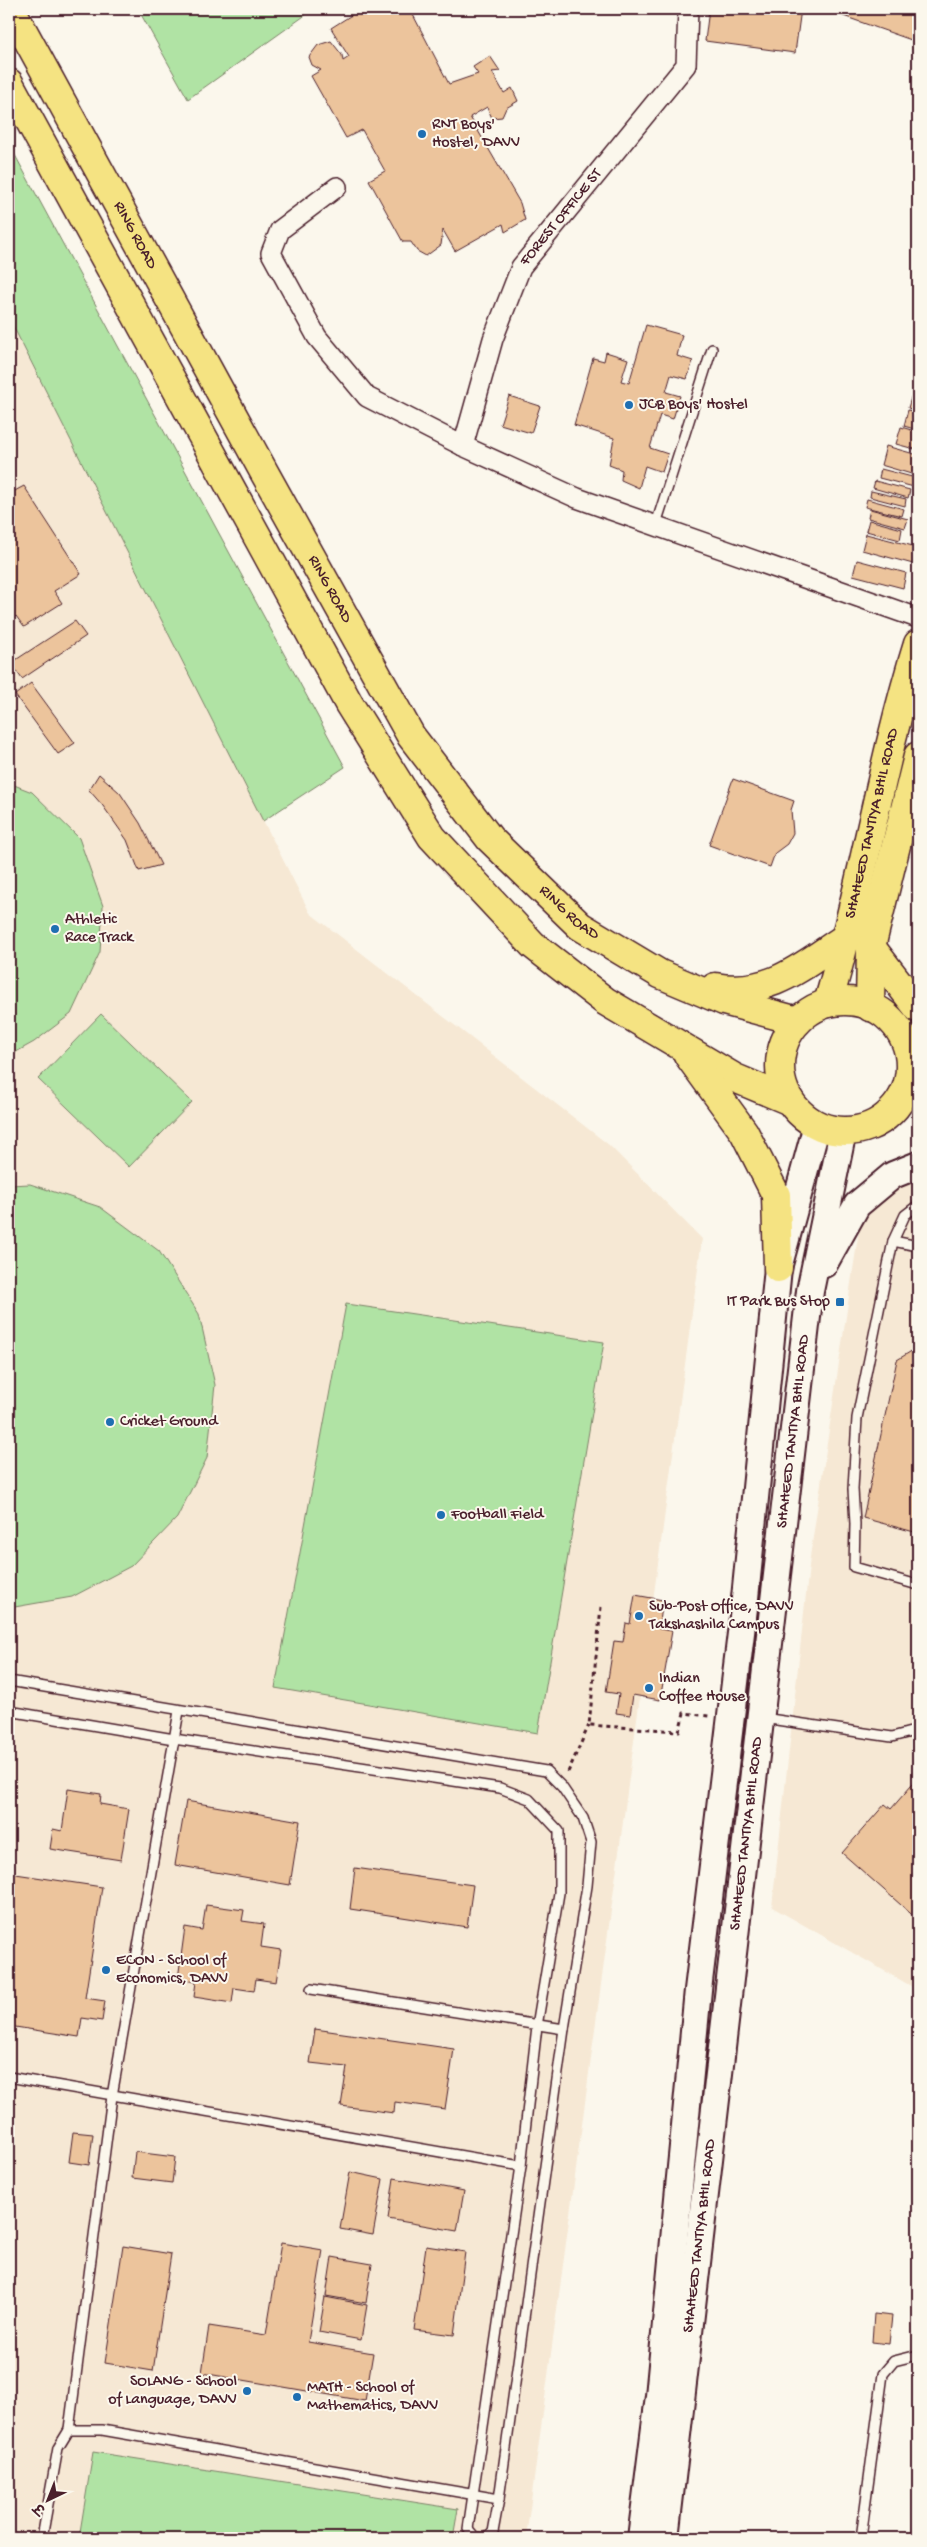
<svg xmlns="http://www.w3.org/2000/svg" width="927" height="2547" font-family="'Gochi Hand','Playpen Sans Deva',sans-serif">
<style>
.built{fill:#f6e8d4}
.green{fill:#b0e3a4;stroke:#7d8168}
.building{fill:#ecc49c;stroke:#4a1f2b}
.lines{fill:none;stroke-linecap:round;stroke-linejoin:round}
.lane-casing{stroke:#4a1f2b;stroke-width:12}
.street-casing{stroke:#4a1f2b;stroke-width:22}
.secondary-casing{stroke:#4a1f2b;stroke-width:30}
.primary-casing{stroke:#4a1f2b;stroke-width:31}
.highway-casing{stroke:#4a1f2b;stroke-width:31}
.path{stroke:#4a1f2b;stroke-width:3;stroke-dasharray:4 4;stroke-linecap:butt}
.lane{stroke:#fbf7ec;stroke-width:9}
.street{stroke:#fbf7ec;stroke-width:19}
.secondary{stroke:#fbf7ec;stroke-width:26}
.primary{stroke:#f5e382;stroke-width:28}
.highway{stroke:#f5e382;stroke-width:28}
.poi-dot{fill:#1f6fb2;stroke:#fbf7ec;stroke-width:2}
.labels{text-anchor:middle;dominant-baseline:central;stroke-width:4;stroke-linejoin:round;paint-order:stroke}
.poi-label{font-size:16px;fill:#4a1f2b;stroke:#fbf7ec;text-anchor:start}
.street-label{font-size:16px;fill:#4a1f2b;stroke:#fbf7ec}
</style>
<rect width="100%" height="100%" fill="#fbf7ec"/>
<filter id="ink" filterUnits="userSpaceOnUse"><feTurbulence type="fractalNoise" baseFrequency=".02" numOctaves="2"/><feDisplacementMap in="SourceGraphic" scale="10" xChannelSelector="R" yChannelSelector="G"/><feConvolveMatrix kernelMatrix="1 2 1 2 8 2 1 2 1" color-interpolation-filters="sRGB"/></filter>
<g filter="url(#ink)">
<!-- built -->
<g class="built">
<polygon points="9,318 310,913 609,1145 702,1239 526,2538 9,2538"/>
<polygon points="918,1161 918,1990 772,1907 810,1557 860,1223 889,1182"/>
</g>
<!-- green -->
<g class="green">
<polygon points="138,9 314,9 188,99"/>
<polygon points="9,144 345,767 263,821 9,318"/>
<polygon points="9,783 32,792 79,838 103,906 100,952 71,1014 34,1042 9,1056"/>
<polygon points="101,1014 192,1102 129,1167 38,1079"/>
<polygon points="30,1184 100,1207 159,1251 199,1314 215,1385 207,1458 177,1518 131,1566 72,1597 9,1608 9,1185"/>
<polygon points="346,1304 604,1342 538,1733 275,1688"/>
<polygon points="93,2452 458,2509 453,2538 79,2538"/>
</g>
<!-- building -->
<g class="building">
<polygon points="361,9 410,9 449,84 478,74 473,67 490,56 500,71 492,72 504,93 512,88 518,101 506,108 502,117 492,118 487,107 470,117 520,203 525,220 505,232 503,224 455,251 443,230 441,245 426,256 417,251 411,242 403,242 369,180 385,171 362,130 346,138 311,76 321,70 312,65 309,57 318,45 331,41 342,55 343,61 349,57 331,28"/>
<polygon points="709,9 801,9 795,53 705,41"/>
<polygon points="833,9 918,9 917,42 832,12"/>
<polygon points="646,325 682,335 677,356 693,361 687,379 671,375 666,392 680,396 673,419 660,415 650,448 668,454 662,472 645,466 639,488 621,480 622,470 609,465 614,438 574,425 593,358 604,361 606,352 628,359 621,381 629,383"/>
<polygon points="913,391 918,393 918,411 908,408"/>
<polygon points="509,396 540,406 531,433 500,424"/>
<polygon points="908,410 918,413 918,430 904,426"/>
<polygon points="901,427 918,432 918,450 896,444"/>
<polygon points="886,446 918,455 918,476 881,465"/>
<polygon points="881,469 916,478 914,487 879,478"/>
<polygon points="875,481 910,490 908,498 873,488"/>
<polygon points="24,486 81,574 54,591 62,603 24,627 16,616 9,621 9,494"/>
<polygon points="871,491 906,499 905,506 870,497"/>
<polygon points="867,499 904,509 902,516 865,507"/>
<polygon points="870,509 908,519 905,528 868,518"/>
<polygon points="869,520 902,529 900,540 866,531"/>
<polygon points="866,534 917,547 913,564 862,550"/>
<polygon points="857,560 906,573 903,588 853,575"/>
<polygon points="75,621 86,636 22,679 11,663"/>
<polygon points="31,683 75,743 58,754 15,695"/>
<polygon points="99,774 120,793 140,823 161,865 139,871 127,840 103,806 89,790"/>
<polygon points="733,779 794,801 791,810 793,833 787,844 775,853 770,867 709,845"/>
<polygon points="918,1347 918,1533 863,1518 897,1360"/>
<polygon points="635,1595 663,1600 659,1629 672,1631 660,1700 633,1695 630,1715 616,1713 619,1694 606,1692 614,1641 623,1642 626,1623 630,1624"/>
<polygon points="918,1778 918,1920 842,1853 885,1804 891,1809"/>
<polygon points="68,1789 101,1794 100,1804 129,1809 121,1860 50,1849 53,1829 62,1831"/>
<polygon points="186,1801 300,1821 290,1885 175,1865"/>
<polygon points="355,1868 473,1885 467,1927 350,1909"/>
<polygon points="9,1873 102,1887 85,1998 105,2001 102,2021 82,2018 79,2037 9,2026"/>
<polygon points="206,1905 244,1910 242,1921 264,1924 261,1947 281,1950 276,1982 256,1979 254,1991 234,1988 232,2003 194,1997 196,1982 178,1979 185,1927 202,1930"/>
<polygon points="315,2029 454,2049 445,2109 395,2102 394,2113 341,2106 347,2067 310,2063"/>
<polygon points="73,2132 93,2134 89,2165 69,2162"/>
<polygon points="135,2152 175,2157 172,2183 132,2178"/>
<polygon points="350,2172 383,2179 373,2235 340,2229"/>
<polygon points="394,2178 464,2191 457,2231 388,2219"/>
<polygon points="9,2197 13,2198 9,2223"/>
<polygon points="281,2243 323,2250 308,2342 373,2353 365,2401 202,2373 209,2326 266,2335"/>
<polygon points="123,2246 171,2254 153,2371 105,2363"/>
<polygon points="426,2246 465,2252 454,2335 414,2330"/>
<polygon points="332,2257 372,2264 366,2303 326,2296"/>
<polygon points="325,2297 367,2305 361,2340 319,2332"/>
<polygon points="874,2314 892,2316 889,2344 872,2342"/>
</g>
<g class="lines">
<defs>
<g id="lane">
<polyline points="656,524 712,349"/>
<polyline points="893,1241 905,1215 918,1205"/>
<polyline points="918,1246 893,1241 857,1418 853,1489 855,1524 854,1567 918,1585"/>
<polyline points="9,1681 546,1771 562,1787 583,1818 591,1842 587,1886 564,2029 499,2499 493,2532 487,2538"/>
<polyline points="9,1711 174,1739 500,1788 529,1799 559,1831 559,1893 537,2026 521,2166 468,2529 475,2537 483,2538"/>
<polyline points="763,1718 892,1737 918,1730"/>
<polyline points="311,1989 564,2029"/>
<polyline points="9,2077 521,2166"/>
<polyline points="69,2430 112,2096 179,1711"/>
<polyline points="42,2538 58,2448 69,2430 102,2430 499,2499"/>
<polyline points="861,2538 883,2374 894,2361 918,2355"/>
</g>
<g id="street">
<polyline points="337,187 280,230 271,253 317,337 367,397 463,446 577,498 918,618"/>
<path id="s1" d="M 463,446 L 493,339 L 521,267 L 686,65 L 688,9"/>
</g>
<g id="secondary">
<polyline points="824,1264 857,1205 893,1175 918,1165"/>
<polyline points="641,2538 659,2396 698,1990 744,1608 778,1268 817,1125"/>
<path id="s2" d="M 665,2538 L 810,1291 L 843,1131"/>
</g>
<g id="primary">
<path id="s3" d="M 828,1003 C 863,885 881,762 918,644"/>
<polyline points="870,1007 871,947 918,756"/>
</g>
<g id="highway">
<path id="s4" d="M 11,9 L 264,472 L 411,736 L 490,839 L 580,926 L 660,974 L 724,1001 L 798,1021"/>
<polyline points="9,83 349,704 432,837 533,945 605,1001 735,1078 790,1101"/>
<polyline points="871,947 918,1008"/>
<path d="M 715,987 C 771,997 804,964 848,936"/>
<circle cx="845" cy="1066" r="65"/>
<polyline points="688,1055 744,1132 776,1195 778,1268"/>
</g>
</defs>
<!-- lane casing -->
<use href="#lane" class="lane-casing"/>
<!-- street casing -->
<use href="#street" class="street-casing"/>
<!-- secondary casing -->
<use href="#secondary" class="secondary-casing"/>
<!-- primary casing -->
<use href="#primary" class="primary-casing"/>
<!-- highway casing -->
<use href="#highway" class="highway-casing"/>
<!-- path -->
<g class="path">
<polyline points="601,1607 589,1725 679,1731 684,1713 709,1716"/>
<polyline points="568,1772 589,1725"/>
</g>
<!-- lane -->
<use href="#lane" class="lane"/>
<!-- street -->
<use href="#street" class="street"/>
<!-- secondary -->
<use href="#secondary" class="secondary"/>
<!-- primary -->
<use href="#primary" class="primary"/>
<!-- highway -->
<use href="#highway" class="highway"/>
</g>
</g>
<!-- markers -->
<g class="poi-dot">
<circle cx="422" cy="134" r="5"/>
<circle cx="629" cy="405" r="5"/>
<circle cx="55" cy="929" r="5"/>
<rect x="835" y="1297" width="10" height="10" rx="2.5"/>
<circle cx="110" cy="1422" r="5"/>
<circle cx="441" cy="1515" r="5"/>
<circle cx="639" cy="1616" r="5"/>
<circle cx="649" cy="1688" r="5"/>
<circle cx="106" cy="1970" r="5"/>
<circle cx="247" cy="2391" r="5"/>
<circle cx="297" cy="2397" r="5"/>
</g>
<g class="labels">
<!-- poi labels -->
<g class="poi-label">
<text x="432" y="125">RNT Boys'<tspan x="432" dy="18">Hostel, DAVV</tspan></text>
<text x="639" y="405">JCB Boys' Hostel</text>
<text x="65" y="920">Athletic<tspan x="65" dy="18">Race Track</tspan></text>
<text x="830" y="1302" text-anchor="end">IT Park Bus Stop</text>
<text x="120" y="1422">Cricket Ground</text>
<text x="451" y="1515">Football Field</text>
<text x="649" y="1607">Sub-Post Office, DAVV<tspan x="649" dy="18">Takshashila Campus</tspan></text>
<text x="659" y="1679">Indian<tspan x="659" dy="18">Coffee House</tspan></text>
<text x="116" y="1961">ECON - School of<tspan x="116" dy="18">Economics, DAVV</tspan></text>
<text x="237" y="2382" text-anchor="end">SOLANG - School<tspan x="237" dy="18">of Language, DAVV</tspan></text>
<text x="307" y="2388">MATH - School of<tspan x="307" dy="18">Mathematics, DAVV</tspan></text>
</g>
<!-- street labels -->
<g class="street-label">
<text stroke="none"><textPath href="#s1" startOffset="252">FOREST OFFICE ST</textPath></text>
<text stroke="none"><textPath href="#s4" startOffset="258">RING ROAD</textPath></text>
<text stroke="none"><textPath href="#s4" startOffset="662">RING ROAD</textPath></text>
<text stroke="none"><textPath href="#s3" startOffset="185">SHAHEED TANTIYA BHIL ROAD</textPath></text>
<text stroke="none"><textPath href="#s4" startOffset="1068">RING ROAD</textPath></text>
<text stroke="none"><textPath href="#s2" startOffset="1114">SHAHEED TANTIYA BHIL ROAD</textPath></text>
<text stroke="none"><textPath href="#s2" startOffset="709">SHAHEED TANTIYA BHIL ROAD</textPath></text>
<text stroke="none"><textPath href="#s2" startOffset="304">SHAHEED TANTIYA BHIL ROAD</textPath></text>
</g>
</g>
<!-- margin -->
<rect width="927" height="2547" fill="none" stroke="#fbf7ec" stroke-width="30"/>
<rect x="15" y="15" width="897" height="2517" fill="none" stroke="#4a1f2b" stroke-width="2" filter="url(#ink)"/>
<!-- north arrow -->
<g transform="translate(48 2500) rotate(223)" stroke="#fbf7ec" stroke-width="4" paint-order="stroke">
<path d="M0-4L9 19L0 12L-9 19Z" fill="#4a1f2b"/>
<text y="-8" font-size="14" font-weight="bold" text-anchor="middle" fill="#4a1f2b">उ</text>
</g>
</svg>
